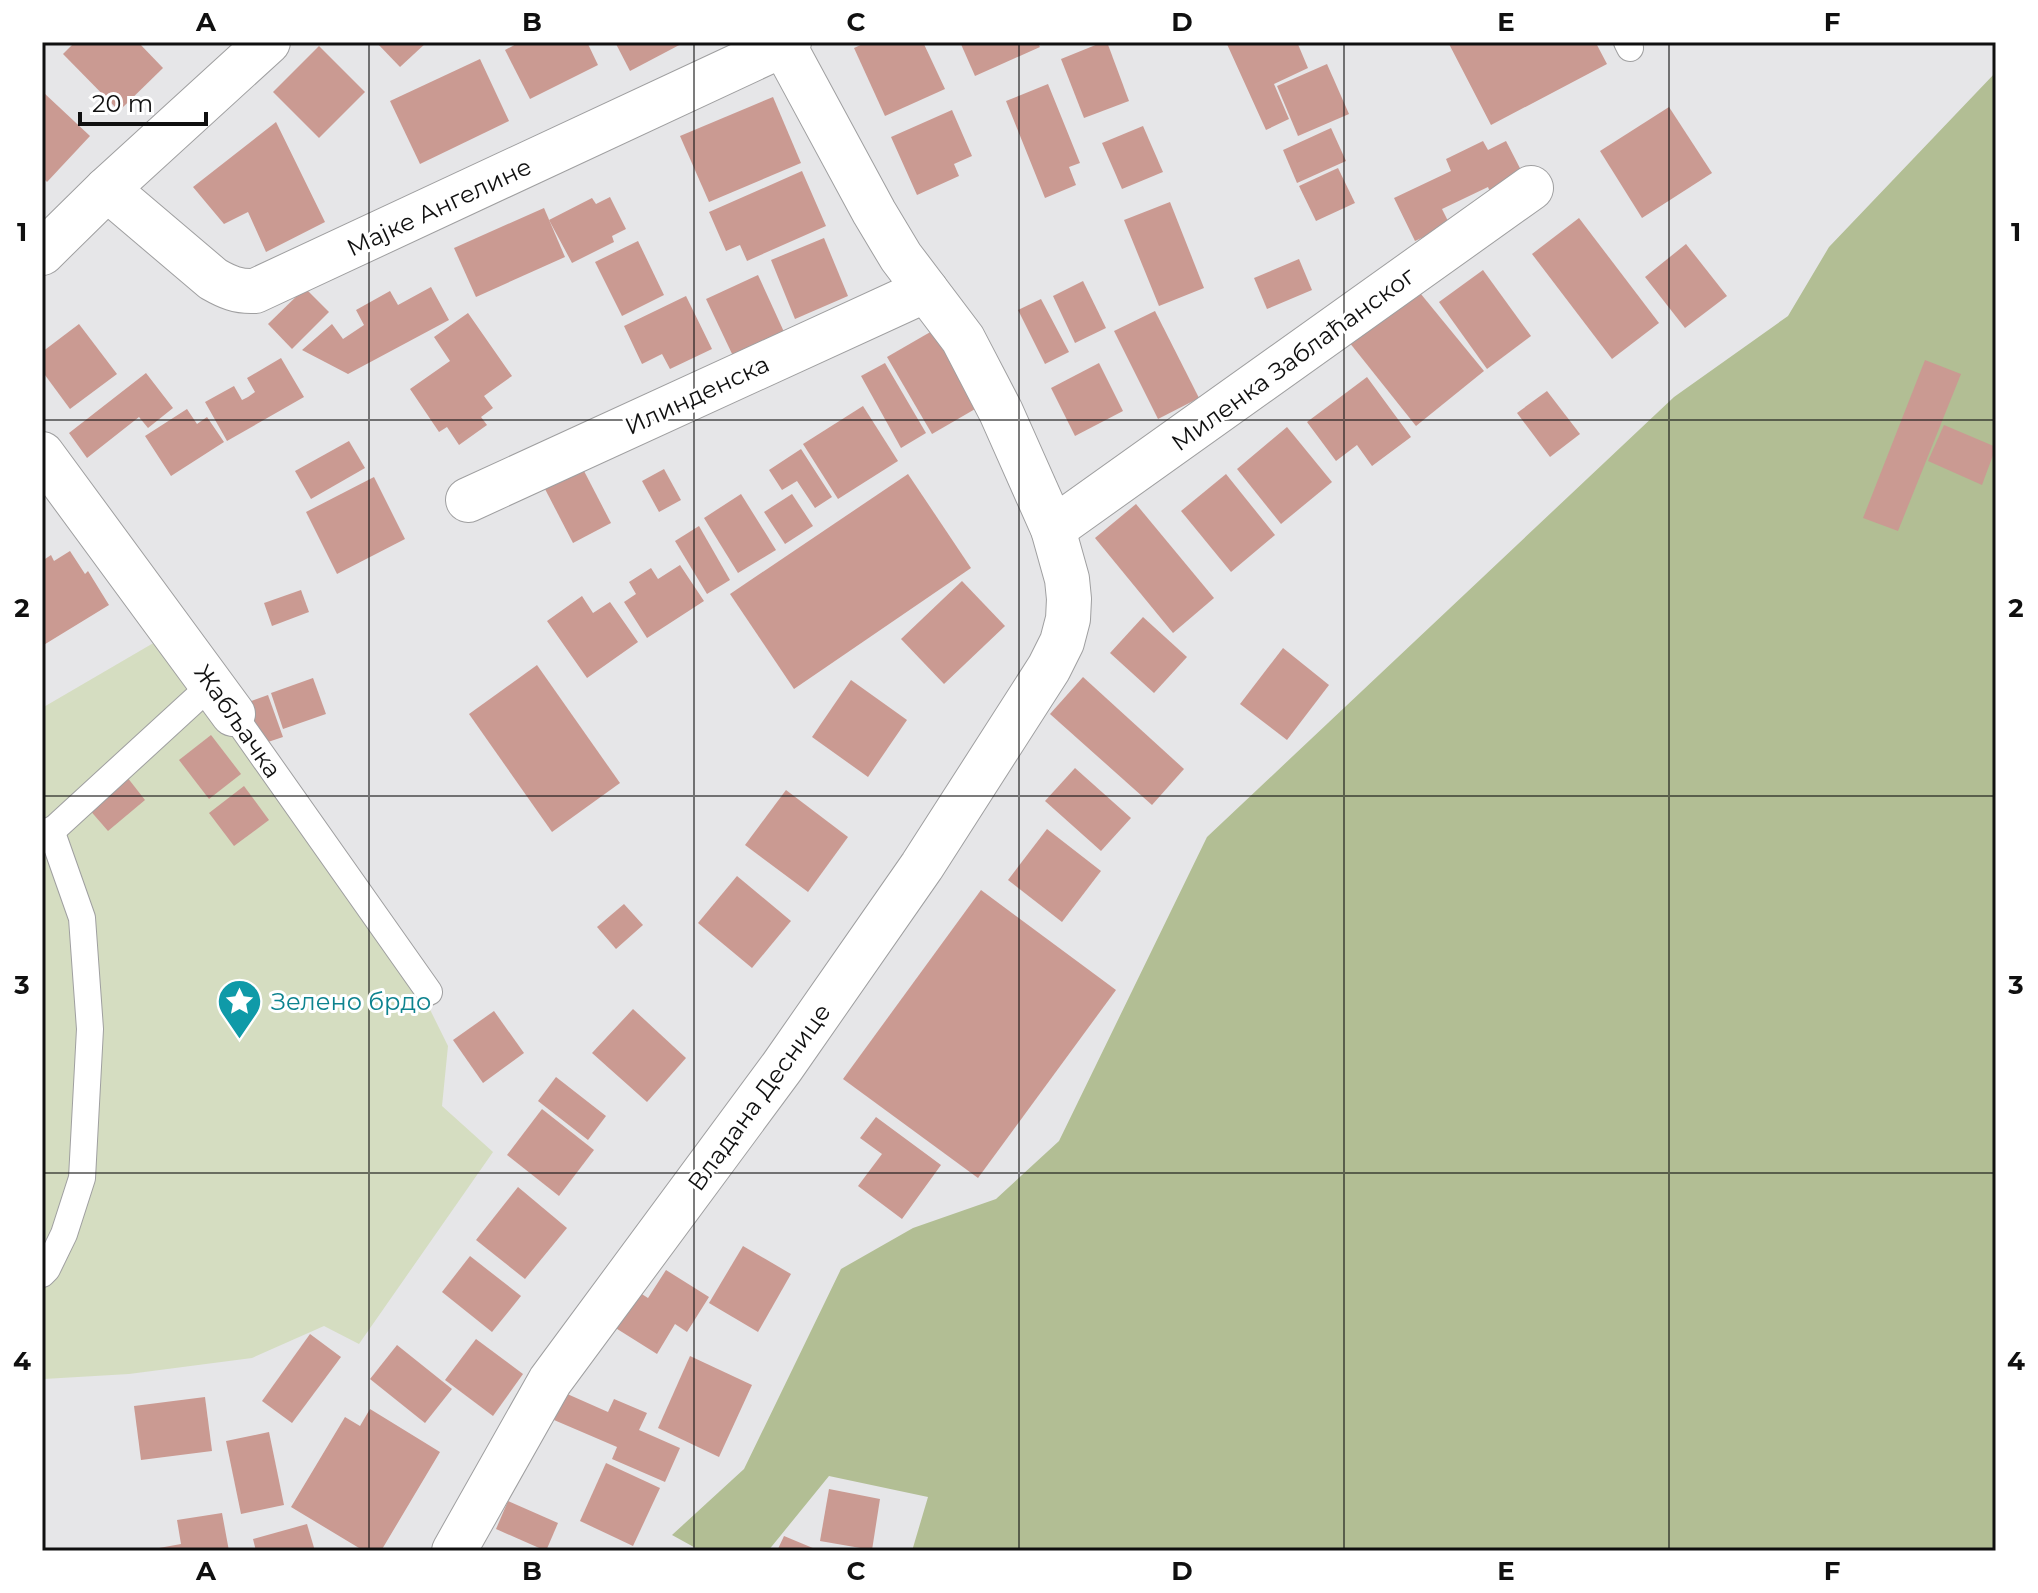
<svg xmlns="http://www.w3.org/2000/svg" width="2038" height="1593" font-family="Montserrat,sans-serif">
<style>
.green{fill:#d5ddc1}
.forest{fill:#b2be94}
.building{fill:#ca9a92}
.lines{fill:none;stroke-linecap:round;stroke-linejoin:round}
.service-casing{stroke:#9f9fa0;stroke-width:28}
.minor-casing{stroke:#9f9fa0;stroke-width:46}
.service{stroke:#fff;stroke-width:26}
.minor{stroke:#fff;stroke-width:44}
.grid{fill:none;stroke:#101010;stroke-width:2;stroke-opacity:0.55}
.labels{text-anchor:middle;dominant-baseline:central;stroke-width:6;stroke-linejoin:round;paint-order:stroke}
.street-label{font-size:24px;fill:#101010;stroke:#fff}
.culture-label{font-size:24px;fill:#0d838f;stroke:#fff;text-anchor:start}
.neatline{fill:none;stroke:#101010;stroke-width:3}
.grid-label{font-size:26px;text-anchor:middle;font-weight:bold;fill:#101010}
</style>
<rect width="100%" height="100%" fill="#e6e6e8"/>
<!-- green -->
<polygon class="green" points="174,631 405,959 448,1046 442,1106 493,1152 359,1344 324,1326 252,1358 129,1374 44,1379 42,1303 42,708"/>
<!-- forest -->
<polygon class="forest" points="1996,72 1996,1551 912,1551 928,1497 829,1476 768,1551 701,1551 672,1535 744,1469 841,1269 913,1228 996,1199 1059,1141 1207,837 1674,397 1788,316 1829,247"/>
<!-- building -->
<g class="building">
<polygon points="75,42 138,42 163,68 119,111 63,54"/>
<polygon points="376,42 427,42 400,67"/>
<polygon points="520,42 587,42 598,65 530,99 505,50"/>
<polygon points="615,42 685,42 630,71"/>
<polygon points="867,42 923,42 945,89 885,116 854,48"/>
<polygon points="960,42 1037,42 1040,47 975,76"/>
<polygon points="1103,42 1107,42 1129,101 1084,118 1061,59"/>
<polygon points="1226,42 1297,42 1308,68 1274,84 1289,119 1266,130"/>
<polygon points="1448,42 1602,42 1597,45 1607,64 1491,125"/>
<polygon points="319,46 365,92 319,138 273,92"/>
<polygon points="480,59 509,121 420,164 390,101"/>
<polygon points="1327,64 1349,114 1298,136 1277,86"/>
<polygon points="1048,84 1080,163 1069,167 1076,185 1045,198 1006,101"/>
<polygon points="44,93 90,136 47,182 42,177 42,95"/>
<polygon points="773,97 801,163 709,202 680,136"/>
<polygon points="1669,107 1712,173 1642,218 1600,151"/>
<polygon points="952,110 972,156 954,164 959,176 917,195 891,137"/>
<polygon points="276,122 325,222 266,252 248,212 224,224 193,187"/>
<polygon points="1143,126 1163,172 1122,189 1102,143"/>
<polygon points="1331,128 1346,161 1297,183 1283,150"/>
<polygon points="1483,141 1488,150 1506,141 1524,176 1490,192 1488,187 1442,209 1450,225 1415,241 1394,198 1451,171 1446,159"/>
<polygon points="1338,168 1355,203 1316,221 1299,186"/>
<polygon points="802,171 826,226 747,261 740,245 726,251 709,212"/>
<polygon points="610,197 626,229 612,236 614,242 572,263 549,220 592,198 596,204"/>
<polygon points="1170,202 1204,288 1159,306 1124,220"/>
<polygon points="544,208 565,257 476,297 454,248"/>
<polygon points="1579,218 1659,323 1612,359 1532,254"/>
<polygon points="824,238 848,296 795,319 771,260"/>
<polygon points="638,241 664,295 622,316 595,262"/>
<polygon points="1686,244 1727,296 1685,328 1645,277"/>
<polygon points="1299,259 1312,290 1267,309 1254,278"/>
<polygon points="1483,270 1531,336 1487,369 1439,302"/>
<polygon points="758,275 785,334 734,358 706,299"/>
<polygon points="1083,281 1106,328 1075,343 1053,296"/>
<polygon points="431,287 449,320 348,374 302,350 332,324 343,339 364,325 356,310 390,291 398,305"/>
<polygon points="305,288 329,312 292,349 268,324"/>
<polygon points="1416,288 1484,371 1416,426 1349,342"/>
<polygon points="686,296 712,349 670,369 662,354 642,364 624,326"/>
<polygon points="1041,299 1069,352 1045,364 1018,310"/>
<polygon points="1155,311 1199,398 1158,419 1114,331"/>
<polygon points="468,313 512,376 484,396 493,408 481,417 487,425 459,445 447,427 439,432 410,389 450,361 434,337"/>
<polygon points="79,324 117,374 70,409 42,371 42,352"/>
<polygon points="939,327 982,405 932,434 887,357"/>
<polygon points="281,358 304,397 227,441 205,402 234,386 242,400 248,397 255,392 247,378"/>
<polygon points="1925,360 1961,374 1898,531 1863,518"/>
<polygon points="885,363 926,433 901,448 861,376"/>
<polygon points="1099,363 1123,411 1075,436 1051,388"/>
<polygon points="146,373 173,408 148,428 139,417 87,458 69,433"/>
<polygon points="1367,377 1411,437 1372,466 1357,445 1336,461 1307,422"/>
<polygon points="1547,391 1580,434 1550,457 1517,413"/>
<polygon points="863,406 898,461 838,499 803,444"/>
<polygon points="187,409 197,424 207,417 224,442 171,476 145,436"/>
<polygon points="1944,425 1996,447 1982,485 1928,461"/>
<polygon points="1287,427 1332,482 1281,524 1237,469"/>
<polygon points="349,441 365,468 311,499 295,471"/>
<polygon points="801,449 832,497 815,508 797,481 782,490 769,470"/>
<polygon points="583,469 611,523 573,543 545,489"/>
<polygon points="664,469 681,500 659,512 642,481"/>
<polygon points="908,474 971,568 794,689 730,594"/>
<polygon points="1226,474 1275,535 1231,572 1181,511"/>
<polygon points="374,477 405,539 337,574 306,512"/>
<polygon points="741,494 776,550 738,573 704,518"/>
<polygon points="792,494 813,526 785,544 764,512"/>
<polygon points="1136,504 1214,598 1173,633 1095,538"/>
<polygon points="699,526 730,580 707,594 675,541"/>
<polygon points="70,551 85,574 88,571 109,605 42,646 42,561 51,555 54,561"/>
<polygon points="680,565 704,601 647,638 624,602 636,594 629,582 651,568 658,579"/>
<polygon points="962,581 1005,626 944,684 901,639"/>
<polygon points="301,590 309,612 272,626 264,603"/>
<polygon points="582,596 593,613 610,602 638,642 587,678 547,621"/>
<polygon points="1143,617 1187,657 1154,693 1110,653"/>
<polygon points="1283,648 1329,685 1287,740 1240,704"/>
<polygon points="537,665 620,783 552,832 469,714"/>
<polygon points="1083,677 1184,769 1152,805 1050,714"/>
<polygon points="313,678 326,714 283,729 271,693"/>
<polygon points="851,680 907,720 868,777 812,737"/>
<polygon points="268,695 283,737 262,744 246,703"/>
<polygon points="211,735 241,774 209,799 179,760"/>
<polygon points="1075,768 1131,818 1101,851 1045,801"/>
<polygon points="127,777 145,800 108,831 88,808"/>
<polygon points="244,786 269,820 234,846 209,813"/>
<polygon points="786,790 848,837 808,892 745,845"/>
<polygon points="1047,829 1101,871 1062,922 1008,880"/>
<polygon points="737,876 791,921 752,968 698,923"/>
<polygon points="981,890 1116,990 978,1178 843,1079"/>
<polygon points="624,904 643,925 616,949 597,927"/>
<polygon points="633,1009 686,1058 647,1102 592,1053"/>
<polygon points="494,1011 524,1053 483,1083 453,1040"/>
<polygon points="556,1077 606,1116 588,1140 538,1101"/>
<polygon points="542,1109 594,1150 559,1196 507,1155"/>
<polygon points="876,1117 941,1165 902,1219 858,1186 882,1154 860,1138"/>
<polygon points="518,1187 567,1228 525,1279 476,1240"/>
<polygon points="743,1246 791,1274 758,1332 709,1303"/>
<polygon points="470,1256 521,1296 492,1332 442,1292"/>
<polygon points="666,1270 709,1297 687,1332 675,1324 657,1354 614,1327 637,1291 648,1298"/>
<polygon points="310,1334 341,1357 292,1423 262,1401"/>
<polygon points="476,1339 523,1374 493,1416 445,1380"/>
<polygon points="397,1345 452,1389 425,1423 370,1379"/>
<polygon points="690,1356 752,1385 719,1457 658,1428"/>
<polygon points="565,1393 608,1412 614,1399 647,1413 639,1430 680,1448 665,1482 612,1459 617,1447 554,1420"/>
<polygon points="205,1397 212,1451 141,1460 134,1406"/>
<polygon points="370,1409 440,1452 381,1551 364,1551 291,1507 345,1417 360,1426"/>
<polygon points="269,1432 284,1505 241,1514 226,1441"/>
<polygon points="606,1463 660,1488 633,1546 580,1521"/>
<polygon points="829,1489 880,1499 872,1550 820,1541"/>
<polygon points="508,1501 558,1523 546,1551 496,1529"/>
<polygon points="222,1513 229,1551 159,1551 159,1548 181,1544 177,1520"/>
<polygon points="307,1524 315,1551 256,1551 253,1539"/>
<polygon points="784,1536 820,1551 777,1551"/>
</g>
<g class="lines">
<defs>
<g id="service">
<polyline points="1627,42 1630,48"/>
<polyline points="233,714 429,992"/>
<polyline points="42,840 210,686"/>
<polyline points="42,1274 47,1269 64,1234 82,1178 90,1029 82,918 51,830"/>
</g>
<g id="minor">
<path d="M 107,189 L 213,279 C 227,287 238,292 255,291 L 789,42"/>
<polyline points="42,253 107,189 268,42"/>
<polyline points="42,454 233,714"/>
<polyline points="468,500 926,290"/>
<polyline points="1053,529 1531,188"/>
<polyline points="454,1551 550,1381 782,1067 922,866 1049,668 1062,642 1068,619 1069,599 1067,579 1053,529 1001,412 963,339 901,257 874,212 782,42"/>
</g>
</defs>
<!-- service casing -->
<use href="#service" class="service-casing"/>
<!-- minor casing -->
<use href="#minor" class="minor-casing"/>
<!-- service -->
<use href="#service" class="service"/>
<!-- minor -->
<use href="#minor" class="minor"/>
</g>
<!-- grid -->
<path class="grid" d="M 369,42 L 369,1551M 694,42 L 694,1551M 1019,42 L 1019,1551M 1344,42 L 1344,1551M 1669,42 L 1669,1551M 42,420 L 1996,420M 42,796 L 1996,796M 42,1173 L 1996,1173"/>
<!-- icons -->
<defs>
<symbol id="sight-pin" viewBox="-11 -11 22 30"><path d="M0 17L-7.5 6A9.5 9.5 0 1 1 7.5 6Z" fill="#0f9aa8" stroke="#fff"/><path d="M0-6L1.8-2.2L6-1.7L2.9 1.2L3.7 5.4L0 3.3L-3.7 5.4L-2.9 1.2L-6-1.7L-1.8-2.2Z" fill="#fff"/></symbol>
</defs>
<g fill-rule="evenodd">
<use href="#sight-pin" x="214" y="976" width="51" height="69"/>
</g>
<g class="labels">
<!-- street labels -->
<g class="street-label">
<text transform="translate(439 207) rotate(-25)">Мајке Ангелине</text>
<text transform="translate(1293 359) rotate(-36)">Миленка Заблаћанског</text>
<text transform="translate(697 395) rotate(-25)">Илинденска</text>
<text transform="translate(238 721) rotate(55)">Жабљачка</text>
<text transform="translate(759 1097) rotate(-54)">Владана Деснице</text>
</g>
<!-- culture labels -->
<g class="culture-label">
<text x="271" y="1001">Зелено брдо</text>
</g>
</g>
<!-- border -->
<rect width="2038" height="1593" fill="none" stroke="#ffffff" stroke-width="88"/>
<!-- scale -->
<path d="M80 112v12h126v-12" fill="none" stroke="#101010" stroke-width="4"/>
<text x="92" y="112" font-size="24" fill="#101010" stroke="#ffffff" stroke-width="6" paint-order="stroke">20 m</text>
<rect x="44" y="44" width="1950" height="1505" class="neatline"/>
<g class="grid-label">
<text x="206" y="31">A</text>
<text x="532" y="31">B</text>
<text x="856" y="31">C</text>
<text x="1182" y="31">D</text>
<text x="1506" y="31">E</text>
<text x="1832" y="31">F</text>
<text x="22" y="241">1</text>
<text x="2016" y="241">1</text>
<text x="22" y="617">2</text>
<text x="2016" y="617">2</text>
<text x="22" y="994">3</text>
<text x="2016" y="994">3</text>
<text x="22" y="1370">4</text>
<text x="2016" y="1370">4</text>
<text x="206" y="1580">A</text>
<text x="532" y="1580">B</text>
<text x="856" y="1580">C</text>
<text x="1182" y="1580">D</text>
<text x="1506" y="1580">E</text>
<text x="1832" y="1580">F</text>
</g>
</svg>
